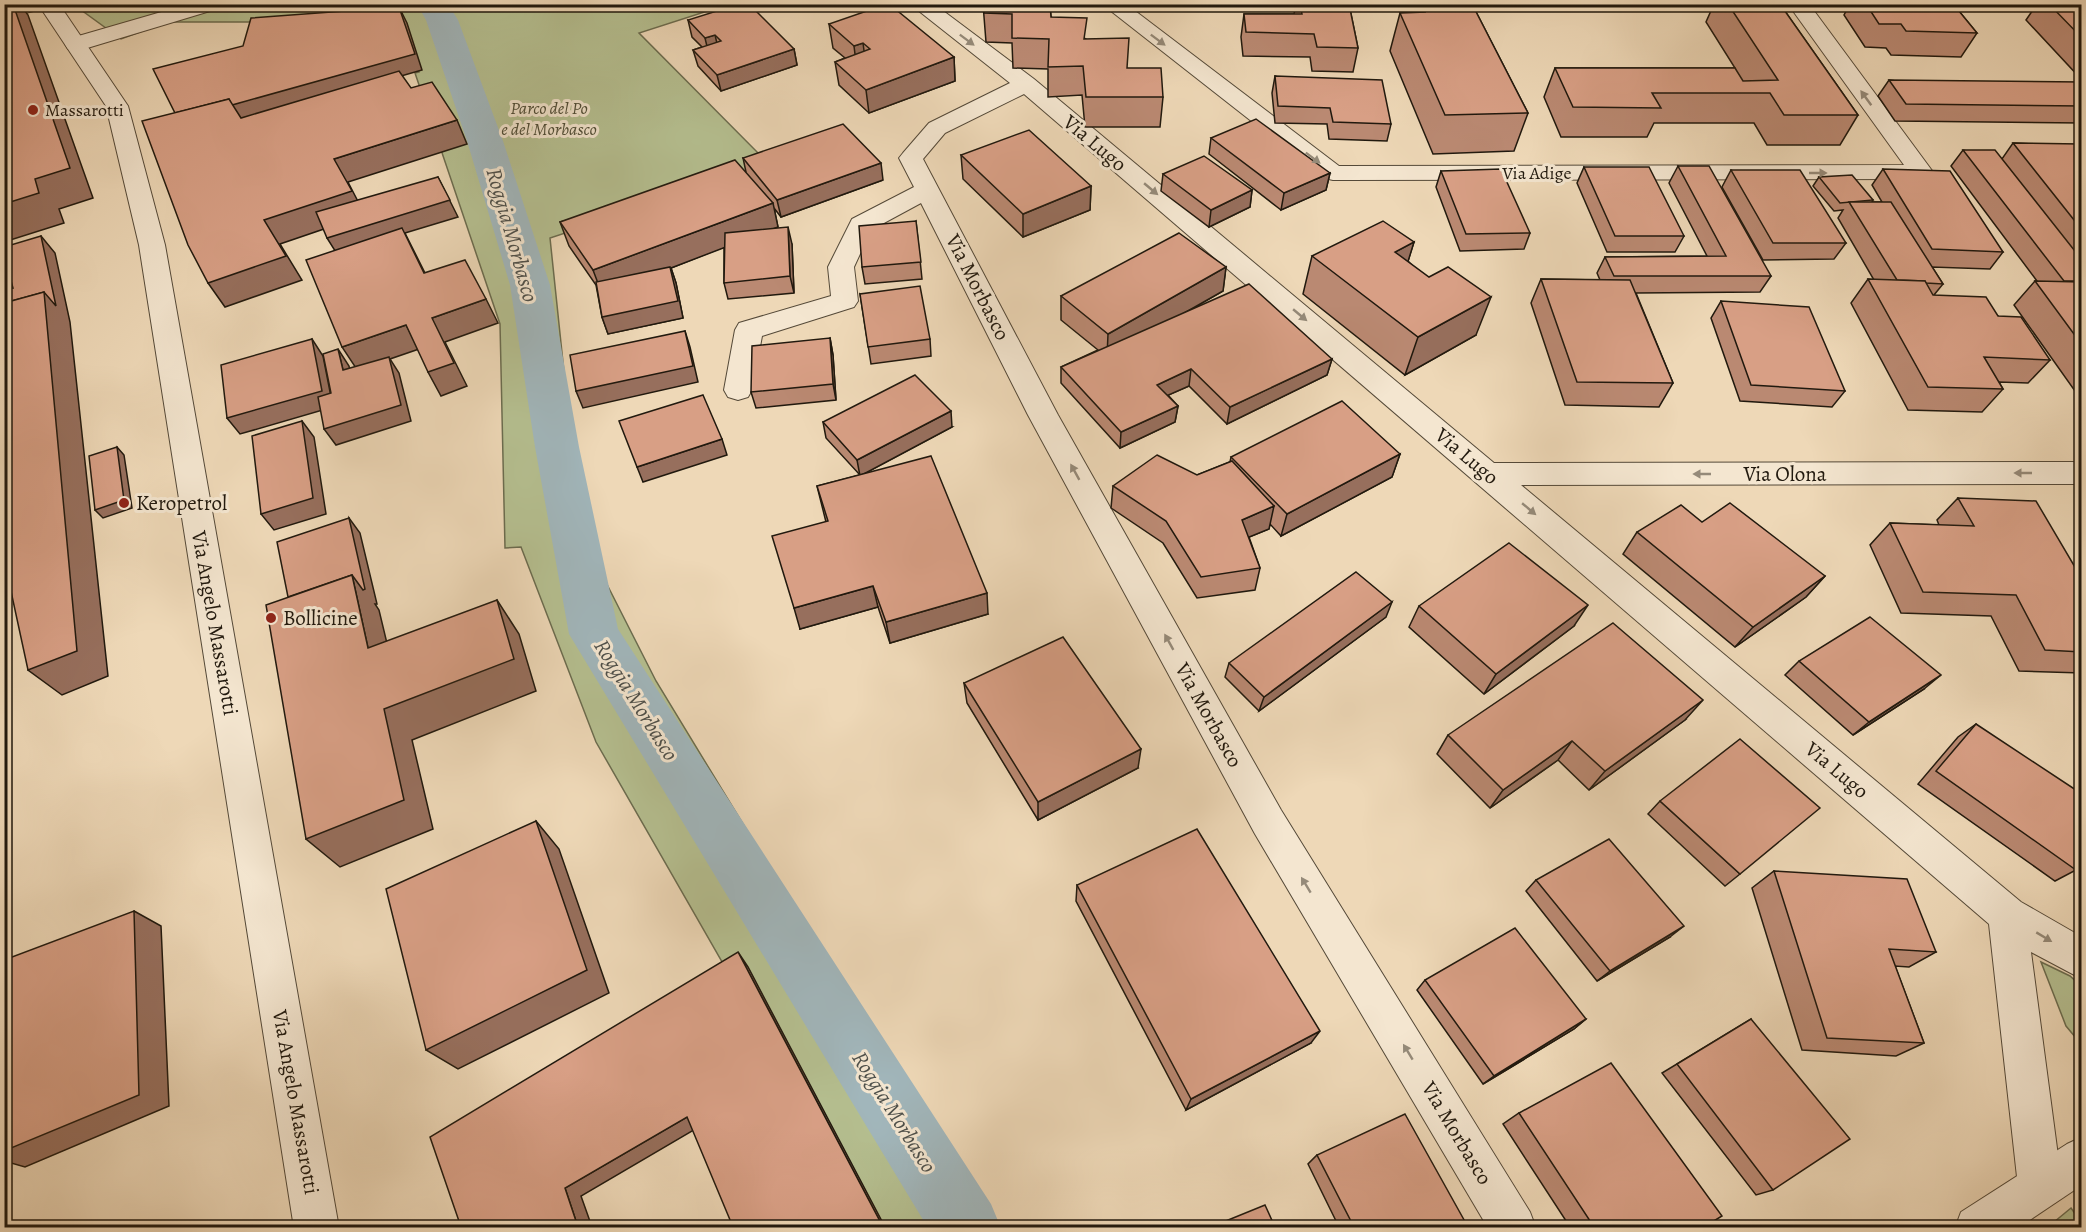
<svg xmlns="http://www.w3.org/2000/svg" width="2086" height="1232" font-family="Alegreya,serif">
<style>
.green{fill:#b5bf90;stroke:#6b6c4f;stroke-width:1.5}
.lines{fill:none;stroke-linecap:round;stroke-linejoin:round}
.canal{fill:#a1b6bb;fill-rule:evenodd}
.minor-casing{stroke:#544938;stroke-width:2}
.tertiary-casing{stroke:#544938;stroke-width:2}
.minor{fill:#f4e6d0;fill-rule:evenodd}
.tertiary{fill:#f4e6d0;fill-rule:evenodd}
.wall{fill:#ba8972;stroke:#21190e;stroke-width:1.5}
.shaded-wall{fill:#976f5d;stroke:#21190e;stroke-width:1.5}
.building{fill:#d89f85;stroke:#21190e;stroke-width:1.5}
.oneway{fill:#958a79}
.poi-dot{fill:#8f2418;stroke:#f4e6d0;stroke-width:2}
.labels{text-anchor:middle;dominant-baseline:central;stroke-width:6;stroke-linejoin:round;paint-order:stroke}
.far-park-label{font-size:18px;font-style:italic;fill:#4d4b35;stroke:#f4e6d0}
.far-poi-label{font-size:18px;fill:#21190e;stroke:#f4e6d0;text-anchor:start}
.far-street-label{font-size:18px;fill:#21190e;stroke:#f4e6d0}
.street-label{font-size:21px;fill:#21190e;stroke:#f4e6d0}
.poi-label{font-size:21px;fill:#21190e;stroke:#f4e6d0;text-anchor:start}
.water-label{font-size:22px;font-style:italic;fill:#4e504b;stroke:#f4e6d0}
</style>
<rect width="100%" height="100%" fill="#eed8b7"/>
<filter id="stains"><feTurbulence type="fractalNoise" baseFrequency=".00333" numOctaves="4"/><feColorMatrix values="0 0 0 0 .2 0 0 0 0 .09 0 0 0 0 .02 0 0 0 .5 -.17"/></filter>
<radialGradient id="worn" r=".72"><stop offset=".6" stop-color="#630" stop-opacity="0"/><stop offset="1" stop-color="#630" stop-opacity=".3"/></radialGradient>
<!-- green -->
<g class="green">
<polygon points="86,4 883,4 885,6 723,6 639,33 770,165 550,238 575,477 588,547 656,681 816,944 995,1227 874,1227 596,742 521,547 505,548 500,324 415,73 419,72 400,22 167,22 121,39 77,7"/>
<polygon points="2041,962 2070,976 2081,986 2081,1044 2066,1026"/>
<polygon points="2071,1208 2081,1222 2081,1227 2048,1227"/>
</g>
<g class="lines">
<!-- canal -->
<polygon class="canal" points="417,4 448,4 458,20 503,141 550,285 579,447 618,629 991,1204 1001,1228 928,1228 569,634 535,447 510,285 467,141 426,20"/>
<defs>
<g id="minor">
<polygon points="11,4 47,4 44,8 4,19 4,6"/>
<polygon points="189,4 223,4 220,8 84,49 76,50 68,49 65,44 68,39"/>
<polygon points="910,4 934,4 1034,79 1494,463 2082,462 2082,484 1521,485 2021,902 2082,937 2082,979 2031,952 2062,1186 2056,1202 2040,1208 2024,1202 2018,1186 1989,924 1024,94 945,133 923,159 1058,415 1281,810 1530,1212 1536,1228 1488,1228 1255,834 1028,415 921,203 871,230 854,267 858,301 854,307 762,336 752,390 748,397 738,400 728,397 724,390 735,330 739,323 831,296 828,267 852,219 914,187 899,158 903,153 929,123 1010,83"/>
<polygon points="1102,4 1126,4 1339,166 1904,165 1788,4 1809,4 1933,172 1930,177 1921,179 1333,180 1324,178"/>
</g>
<g id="tertiary">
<polygon points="38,4 59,4 128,106 165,245 339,1228 294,1228 139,245 106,106"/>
<polygon points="2082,1137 2082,1185 2018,1228 1955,1228 1961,1212 2067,1144"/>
</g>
</defs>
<!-- minor casing -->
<use href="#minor" class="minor-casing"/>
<!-- tertiary casing -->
<use href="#tertiary" class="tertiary-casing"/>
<!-- minor -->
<use href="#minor" class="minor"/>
<!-- tertiary -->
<use href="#tertiary" class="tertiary"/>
</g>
<!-- wall -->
<g class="wall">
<polygon points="983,4 1050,4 1051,17 1086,39 1127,68 1163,97 1160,127 1085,127 1082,95 1048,97 1048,69 1013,68 1012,43 986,42"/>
<polygon points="1296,4 1349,4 1358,48 1353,72 1312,71 1310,57 1243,56 1241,37 1244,14 1294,14"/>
<polygon points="1406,4 1472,4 1528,113 1514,151 1433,154 1390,51 1400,13 1404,13"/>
<polygon points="1714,4 1780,4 1858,115 1840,145 1767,145 1754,123 1654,123 1647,137 1561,137 1544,97 1555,68 1735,68 1706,22"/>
<polygon points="1850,4 1954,5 1977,33 1961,57 1891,55 1886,48 1865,47 1844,15"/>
<polygon points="2037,4 2082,4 2082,80 2026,20"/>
<polygon points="688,20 794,49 797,65 721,91 698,66 693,50 702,47 692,37"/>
<polygon points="829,24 954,57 955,81 869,113 839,85 835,62 845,58 833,48"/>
<polygon points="1275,76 1391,124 1387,141 1329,139 1327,124 1275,123 1272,93"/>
<polygon points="1889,80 2082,106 2082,123 1895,121 1878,96"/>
<polygon points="1211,138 1330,173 1326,190 1281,210 1209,154"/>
<polygon points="2013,143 2082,146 2082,401 2014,305 2035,281 2037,281 1951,166 1963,150 2002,159"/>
<polygon points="961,155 1091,186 1090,210 1023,237 963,179"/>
<polygon points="743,158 883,180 781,217 774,208 778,227 774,229 792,244 794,293 728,299 724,283 724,247 671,268 676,283 683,318 608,334 602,317 596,285 569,246 560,222 746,172"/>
<polygon points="1678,166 1771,276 1760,292 1636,293 1673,383 1659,407 1565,405 1531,303 1541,279 1600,280 1597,273 1605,257 1707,256 1669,183"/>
<polygon points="1584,167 1684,236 1675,252 1607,252 1577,183"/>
<polygon points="1883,169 2003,252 1990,269 1932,267 1943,284 1934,295 1998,316 2050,360 2028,383 1999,382 2003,389 1982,412 1908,410 1851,303 1868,279 1874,280 1838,218 1843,210 1834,211 1813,186 1819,177 1873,200 1872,202 1882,202 1872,185"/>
<polygon points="1731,170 1846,243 1834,259 1763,260 1722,187"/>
<polygon points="1441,171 1530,233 1524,249 1460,251 1436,187"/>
<polygon points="1163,174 1252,190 1250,207 1209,227 1161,191"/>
<polygon points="916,221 922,279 865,284 862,267"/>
<polygon points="1414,242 1408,261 1476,335 1405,375 1303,294 1312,256"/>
<polygon points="1226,267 1223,291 1188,311 1332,359 1327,375 1227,424 1189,386 1168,395 1178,406 1175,422 1120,448 1061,383 1061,367 1098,350 1061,320 1061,296"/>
<polygon points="860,294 930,339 931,356 871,364"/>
<polygon points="1721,301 1845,391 1832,407 1740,401 1711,318"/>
<polygon points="830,338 833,355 836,400 756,408 751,392"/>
<polygon points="823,422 952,427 865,473 988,614 890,643 878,607 800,629 826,522 817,486 860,475 826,438"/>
<polygon points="1400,454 1392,477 1281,536 1270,524 1269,529 1249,537 1260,568 1255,590 1197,598 1163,543 1111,508 1113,486 1197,475 1230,462 1231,457"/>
<polygon points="1958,498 2082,579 2082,673 2019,671 1991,616 1901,613 1870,545 1890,523 1939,525 1937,520"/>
<polygon points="1702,522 1825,576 1806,597 1735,647 1623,554 1637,532"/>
<polygon points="1419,606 1574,626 1484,694 1409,627"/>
<polygon points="1386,617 1259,711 1225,677 1229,663"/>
<polygon points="1799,661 1924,689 1853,735 1785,675"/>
<polygon points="964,683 1138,768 1038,820 967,703"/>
<polygon points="1685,720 1589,790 1558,760 1490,808 1437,754 1448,735"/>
<polygon points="1976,724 2076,870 2055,881 1918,784 1958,737"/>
<polygon points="1660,801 1740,874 1725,886 1648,814"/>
<polygon points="1774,871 1936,952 1909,967 1895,966 1924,1043 1896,1056 1802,1050 1752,888"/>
<polygon points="1536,880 1670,937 1597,981 1526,891"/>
<polygon points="1077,885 1311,1043 1186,1110 1076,901"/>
<polygon points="1425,980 1586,1019 1574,1029 1483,1084 1417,990"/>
<polygon points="1751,1019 1773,1190 1756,1195 1662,1073"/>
<polygon points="1519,1113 1704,1227 1570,1227 1503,1124"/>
<polygon points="1317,1155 1468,1227 1339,1227 1308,1164"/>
</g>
<!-- shaded-wall -->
<g class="shaded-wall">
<polygon points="13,4 20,4 28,15 93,198 59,209 64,223 4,242 4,204 35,179"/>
<polygon points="81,4 97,4 84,8"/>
<polygon points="399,7 407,23 422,70 189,137 178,120"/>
<polygon points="715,35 719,52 709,55 705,38"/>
<polygon points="863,43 866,66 857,70 854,46"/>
<polygon points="794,49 797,65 721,91 717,75"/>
<polygon points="954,57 955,81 869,113 866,90"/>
<polygon points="457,120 467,144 348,182 365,215 280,244 302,280 225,307 208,283 264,220 334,159"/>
<polygon points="881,163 883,180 781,217 777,200"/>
<polygon points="1330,173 1326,190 1281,210 1284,193"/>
<polygon points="438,177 458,217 405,233 437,297 337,254 327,238"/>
<polygon points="1091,186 1090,210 1023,237 1023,214"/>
<polygon points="1252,190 1250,207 1209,227 1211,210"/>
<polygon points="773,203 778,227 671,268 676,283 683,318 608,334 602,317 602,294 593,270"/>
<polygon points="788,227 792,244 794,293 790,276"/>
<polygon points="41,236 55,253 70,322 108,676 62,695 28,670 4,320 4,266"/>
<polygon points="1414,242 1402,281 1395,252"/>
<polygon points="1226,267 1223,291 1107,357 1108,334"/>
<polygon points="1491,297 1476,335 1405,375 1418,337"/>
<polygon points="486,299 498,323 445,342 467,386 441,396 428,372 432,318"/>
<polygon points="406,325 419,349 390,359 399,373 411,421 336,445 324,429 358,371 342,347"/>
<polygon points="685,331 690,347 698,382 583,408 576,391"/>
<polygon points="830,338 833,355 836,400 833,384"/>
<polygon points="312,339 323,356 333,407 240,434 227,418"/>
<polygon points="338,349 349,366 354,387 343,370"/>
<polygon points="1332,359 1327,375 1227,424 1230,407"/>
<polygon points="1191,369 1189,386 1155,401 1157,385"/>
<polygon points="1178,406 1175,422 1120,448 1121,432"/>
<polygon points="951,411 952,427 860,476 857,460"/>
<polygon points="302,421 314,437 326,514 274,530 261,514"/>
<polygon points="722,439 727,455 643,482 637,467"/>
<polygon points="117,447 124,455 132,508 103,518 95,510"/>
<polygon points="1400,454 1392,477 1281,536 1287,514"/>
<polygon points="1274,506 1269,529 1237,542 1242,520"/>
<polygon points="349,518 360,533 377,604 375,604 379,610 396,681 368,648 352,575"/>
<polygon points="1825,576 1806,597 1735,647 1753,627"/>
<polygon points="873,586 878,607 800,629 794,608"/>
<polygon points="987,593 988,614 890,643 886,622"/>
<polygon points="497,600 519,634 536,691 412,740 433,829 340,867 306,839 384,709"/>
<polygon points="1392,602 1386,617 1259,711 1264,697"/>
<polygon points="1588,605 1574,626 1484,694 1496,674"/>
<polygon points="1941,675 1924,689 1853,735 1869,722"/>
<polygon points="1703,700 1685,720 1589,790 1605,771"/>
<polygon points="1572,741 1558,760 1490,808 1503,790"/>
<polygon points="1141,749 1138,768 1038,820 1038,802"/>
<polygon points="536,821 559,849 609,993 458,1069 426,1050"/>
<polygon points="134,911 161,926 169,1106 25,1167 4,1161 4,1151"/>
<polygon points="1684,926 1670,937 1597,981 1610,971"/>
<polygon points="738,952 748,967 885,1227 883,1227"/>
<polygon points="1586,1019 1574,1029 1483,1084 1494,1076"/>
<polygon points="1320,1031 1311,1043 1186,1110 1191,1099"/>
<polygon points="687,1117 699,1127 581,1196 592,1227 578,1227 565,1188"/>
</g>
<!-- building -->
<g class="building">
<polygon points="4,4 13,4 70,168 35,179 39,193 4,204"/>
<polygon points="739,4 749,4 794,49 717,75 693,50 721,41 715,35 705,38 688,20"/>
<polygon points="887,4 889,4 954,57 866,90 835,62 870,49 863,43 854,46 829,24"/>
<polygon points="984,4 1050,4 1051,17 1087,18 1084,39 1129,38 1127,68 1161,68 1163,97 1086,97 1083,66 1048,67 1049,39 1012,38 1012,14 984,13"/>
<polygon points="1300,4 1349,4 1358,48 1317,47 1314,34 1246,32 1244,14 1302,14"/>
<polygon points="1421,4 1472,4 1528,113 1445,115 1400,13 1425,12"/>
<polygon points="1728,4 1780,4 1858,115 1784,115 1770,93 1652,93 1661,108 1573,107 1555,68 1735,68 1743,81 1778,80"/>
<polygon points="1866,4 1954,5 1977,33 1906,31 1901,24 1879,24"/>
<polygon points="2049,4 2082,4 2082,38"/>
<polygon points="399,7 415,54 232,105 229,99 175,113 153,69 243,46 251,18"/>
<polygon points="399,71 411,88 432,82 457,120 334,159 352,191 264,220 286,256 208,283 188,245 142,121 229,99 241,118"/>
<polygon points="1275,76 1382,80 1391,124 1333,122 1330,108 1278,106"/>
<polygon points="1889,80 2082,82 2082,106 1906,104"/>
<polygon points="1256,119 1330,173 1284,193 1211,138"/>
<polygon points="843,124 881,163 777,200 743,158"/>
<polygon points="1029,130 1091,186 1023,214 961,155"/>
<polygon points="2013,143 2080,144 2082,146 2082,230"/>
<polygon points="1963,150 1995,150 2082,260 2082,281 2064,281"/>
<polygon points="1204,156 1252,190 1211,210 1163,174"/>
<polygon points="735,160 773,203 593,270 560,222"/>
<polygon points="1678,166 1709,166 1771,276 1614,276 1605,257 1726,256"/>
<polygon points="1584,167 1649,167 1684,236 1615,236"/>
<polygon points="1501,169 1530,233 1466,234 1441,171"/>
<polygon points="1883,169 1950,171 2003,252 1932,249"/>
<polygon points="1731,170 1800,170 1846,243 1773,243"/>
<polygon points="1852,175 1873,200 1840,203 1819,177"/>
<polygon points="438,177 450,200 327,238 316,212"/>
<polygon points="1849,202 1891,202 1943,284 1926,283 1925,281 1897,280"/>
<polygon points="916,221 921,262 862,267 859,226"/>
<polygon points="1383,221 1414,242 1395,252 1429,277 1448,267 1491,297 1418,337 1312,256"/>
<polygon points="788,227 790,276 724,283 725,233"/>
<polygon points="402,228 424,273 465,260 486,299 432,318 454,363 428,372 406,325 342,347 306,260"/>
<polygon points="1179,233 1226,267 1108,334 1061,296"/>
<polygon points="41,236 56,306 44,292 4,303 4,289 13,288 8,270 4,266 4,247"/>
<polygon points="670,267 678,301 602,317 596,282"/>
<polygon points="1541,279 1630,280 1673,383 1577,382"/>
<polygon points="1868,279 1925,281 1933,295 1986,297 1998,316 2021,317 2050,360 1984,357 2003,389 1928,387"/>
<polygon points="2035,281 2082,282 2082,345"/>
<polygon points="1249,284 1332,359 1230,407 1191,369 1157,385 1178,406 1121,432 1061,367"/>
<polygon points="920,286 930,339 868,347 860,294"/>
<polygon points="44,292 77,651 28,670 4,559 4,303"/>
<polygon points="1721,301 1809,307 1845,391 1751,385"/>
<polygon points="685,331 693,366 576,391 570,355"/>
<polygon points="830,338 833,384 751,392 752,346"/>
<polygon points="312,339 322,391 227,418 221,365"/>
<polygon points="338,349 343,370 389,357 401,405 324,429 318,397 331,393 323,354"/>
<polygon points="915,375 951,411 857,460 823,422"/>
<polygon points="703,395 722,439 637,467 619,421"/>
<polygon points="1342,401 1400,454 1287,514 1231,457"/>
<polygon points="302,421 313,498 261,514 252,436"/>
<polygon points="117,447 124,500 95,510 89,456"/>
<polygon points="1157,455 1197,475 1232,461 1274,506 1242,520 1260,568 1201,577 1166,521 1113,486"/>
<polygon points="931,456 987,593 886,622 873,586 794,608 772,536 828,521 817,486"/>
<polygon points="1958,498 2036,501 2082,579 2082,652 2045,650 2016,595 1923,592 1890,523 1974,526"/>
<polygon points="1730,503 1825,576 1753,627 1637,532 1681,505 1702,522"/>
<polygon points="349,518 365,589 363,590 352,575 288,597 277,542"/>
<polygon points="1509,543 1588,605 1496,674 1419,606"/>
<polygon points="1356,572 1392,602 1264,697 1229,663"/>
<polygon points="352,575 368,648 497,600 514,659 384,709 404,800 306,839 266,605"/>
<polygon points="1870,617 1941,675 1869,722 1799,661"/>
<polygon points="1613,623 1703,700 1605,771 1572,741 1503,790 1448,735"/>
<polygon points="1063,637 1141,749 1038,802 964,683"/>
<polygon points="1976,724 2082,794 2082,862 2076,870 1936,771"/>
<polygon points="1740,739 1820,808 1740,874 1660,801"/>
<polygon points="536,821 587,970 426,1050 386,889"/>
<polygon points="1197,829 1320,1031 1191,1099 1077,885"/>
<polygon points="1609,839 1684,926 1610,971 1536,880"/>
<polygon points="1774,871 1907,879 1936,952 1889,949 1924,1043 1827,1038"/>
<polygon points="134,911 139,1095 4,1151 4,960"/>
<polygon points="1515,928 1586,1019 1494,1076 1425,980"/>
<polygon points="738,952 883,1227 733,1227 687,1117 565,1188 578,1227 461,1227 430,1137"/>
<polygon points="1751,1019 1850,1139 1773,1190 1677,1064"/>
<polygon points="1611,1063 1722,1216 1704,1227 1594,1227 1519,1113"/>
<polygon points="1405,1114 1468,1227 1354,1227 1317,1155"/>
<polygon points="1265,1205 1275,1227 1211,1227"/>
</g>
<!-- one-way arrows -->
<defs><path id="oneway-solid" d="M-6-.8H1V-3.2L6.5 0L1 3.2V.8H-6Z" transform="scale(1.5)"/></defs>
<g class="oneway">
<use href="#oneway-solid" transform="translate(967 40) rotate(37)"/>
<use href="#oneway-solid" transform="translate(1158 40) rotate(37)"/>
<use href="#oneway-solid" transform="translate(1866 98) rotate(-126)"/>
<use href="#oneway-solid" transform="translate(1313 158) rotate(37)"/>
<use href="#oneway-solid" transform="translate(1818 173)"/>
<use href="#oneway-solid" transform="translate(1151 189) rotate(40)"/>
<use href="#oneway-solid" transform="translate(1300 315) rotate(40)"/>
<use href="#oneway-solid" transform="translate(1075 472) rotate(-119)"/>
<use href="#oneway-solid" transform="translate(2023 473) rotate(180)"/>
<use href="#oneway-solid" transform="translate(1702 474) rotate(180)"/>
<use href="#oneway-solid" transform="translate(1529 509) rotate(40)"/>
<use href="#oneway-solid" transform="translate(1169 642) rotate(-119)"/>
<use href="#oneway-solid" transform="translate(1306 885) rotate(-121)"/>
<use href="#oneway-solid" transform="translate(2044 937) rotate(31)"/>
<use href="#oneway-solid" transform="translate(1408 1052) rotate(-121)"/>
</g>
<!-- markers -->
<g class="poi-dot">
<circle cx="33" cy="110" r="6"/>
<circle cx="124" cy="503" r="6"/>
<circle cx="271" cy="618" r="6"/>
</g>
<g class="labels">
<!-- far-park labels -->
<g class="far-park-label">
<text x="549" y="108">Parco del Po<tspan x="549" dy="21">e del Morbasco</tspan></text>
</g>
<!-- far-poi labels -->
<g class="far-poi-label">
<text x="45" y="110">Massarotti</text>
</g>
<!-- far-street labels -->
<g class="far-street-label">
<text x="1537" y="173">Via Adige</text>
</g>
<!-- street labels -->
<g class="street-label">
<text transform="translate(1095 143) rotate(40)">Via Lugo</text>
<text transform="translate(978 287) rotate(63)">Via Morbasco</text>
<text transform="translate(1467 456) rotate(40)">Via Lugo</text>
<text x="1785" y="474">Via Olona</text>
<text transform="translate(215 623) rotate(80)">Via Angelo Massarotti</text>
<text transform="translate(1209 715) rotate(61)">Via Morbasco</text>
<text transform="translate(1837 770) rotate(40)">Via Lugo</text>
<text transform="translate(296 1102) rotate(80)">Via Angelo Massarotti</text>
<text transform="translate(1457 1133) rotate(59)">Via Morbasco</text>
</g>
<!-- poi labels -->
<g class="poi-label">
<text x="136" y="503">Keropetrol</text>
<text x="283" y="618">Bollicine</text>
</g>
<!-- water labels -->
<g class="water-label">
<text transform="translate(512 235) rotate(74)">Roggia Morbasco</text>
<text transform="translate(636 700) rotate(58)">Roggia Morbasco</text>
<text transform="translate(894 1112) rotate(58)">Roggia Morbasco</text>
</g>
</g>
<!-- margin -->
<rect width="2086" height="1232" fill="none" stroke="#eed8b7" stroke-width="24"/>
<rect x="6" y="6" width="2074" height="1220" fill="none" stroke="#21190e" stroke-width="3"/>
<rect x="12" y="12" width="2062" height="1208" fill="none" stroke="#21190e" stroke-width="1.5"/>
<rect width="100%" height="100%" filter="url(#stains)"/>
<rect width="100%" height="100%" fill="url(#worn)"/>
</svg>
